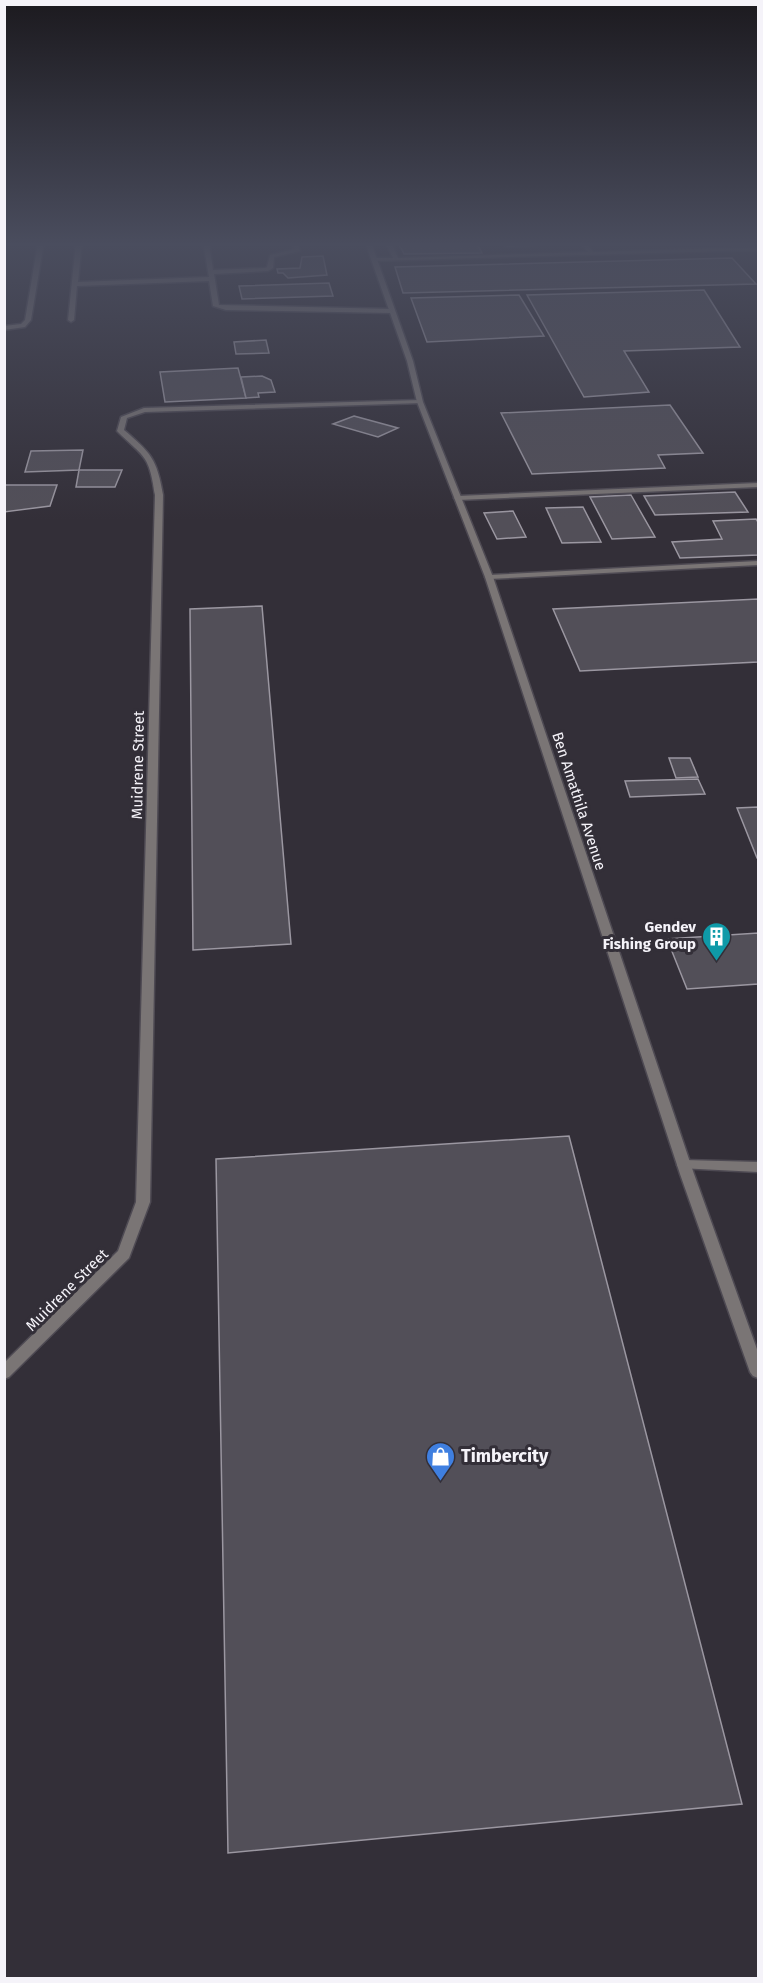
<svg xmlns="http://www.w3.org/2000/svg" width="763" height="1983" font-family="'Fira Sans',sans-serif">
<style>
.building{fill:#524f58;stroke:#9b97a1;stroke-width:1.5}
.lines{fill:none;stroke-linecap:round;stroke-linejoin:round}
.service-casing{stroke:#4e4a53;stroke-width:3}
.minor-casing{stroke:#4e4a53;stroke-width:3}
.service{fill:#7a7575;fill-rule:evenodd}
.minor{fill:#7a7575;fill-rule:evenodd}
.labels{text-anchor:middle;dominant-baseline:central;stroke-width:6;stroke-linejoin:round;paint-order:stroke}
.street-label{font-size:15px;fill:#f5f3f9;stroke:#332f38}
.poi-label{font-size:15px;font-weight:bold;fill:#f5f3f9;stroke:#332f38;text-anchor:end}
.near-poi-label{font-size:18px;font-weight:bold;fill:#f5f3f9;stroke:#332f38;text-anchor:start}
</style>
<rect width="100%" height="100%" fill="#332f38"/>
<!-- building -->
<g class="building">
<polygon points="398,242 476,242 482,253 404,254"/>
<polygon points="323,256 327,275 288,278 283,273 278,273 277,269 300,268 302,257"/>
<polygon points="732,258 756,284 403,293 395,267"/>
<polygon points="329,283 333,296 242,299 239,286"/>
<polygon points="704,290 740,347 624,351 649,392 584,397 527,295"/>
<polygon points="519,295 544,336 427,342 411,298"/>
<polygon points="266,340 269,353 236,354 234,342"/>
<polygon points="238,368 246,398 165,402 160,372"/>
<polygon points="262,376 271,380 275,392 258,393 259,397 246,398 241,377"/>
<polygon points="670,405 703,453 658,455 665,468 532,474 501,413"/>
<polygon points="354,416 398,428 378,437 333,424"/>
<polygon points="83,450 79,470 25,472 31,451"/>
<polygon points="79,470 122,470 115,487 76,487"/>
<polygon points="4,485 57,485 50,506 4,512"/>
<polygon points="735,492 748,512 655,515 644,496"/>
<polygon points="631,495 655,537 612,539 590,497"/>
<polygon points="583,507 601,542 562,543 546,508"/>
<polygon points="513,511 526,537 497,539 484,513"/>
<polygon points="756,519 758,522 758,555 680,558 672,542 722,539 713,521"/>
<polygon points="758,599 758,662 580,671 553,609"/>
<polygon points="262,606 291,944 193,950 190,609"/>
<polygon points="669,758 690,758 698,777 676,778"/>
<polygon points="698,779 705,794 630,797 625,781"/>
<polygon points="758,807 758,858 757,858 737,808"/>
<polygon points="758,933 758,984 687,989 667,939"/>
<polygon points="569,1136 742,1804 228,1853 216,1159"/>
</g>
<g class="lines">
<defs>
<g id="service">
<polygon points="38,242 44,242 31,320 25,327 4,330 4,326 21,324 25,320"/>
<polygon points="76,242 82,242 78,282 209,277 203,242 209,242 213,270 265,268 267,267 270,255 295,249 291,242 297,242 300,251 274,257 273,268 268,271 214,274 219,305 392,309 395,311 392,313 226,310 213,306 209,281 77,286 74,320 71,322 68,320"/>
<polygon points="385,242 391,242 398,258 588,252 580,242 586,242 593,252 758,247 758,250 372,261 374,258 393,258"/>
<polygon points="499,242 508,243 572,242 507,247"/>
<path d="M 420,400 L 422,401 L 422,403 L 145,412 L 127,418 L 124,430 C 151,453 157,459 163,495 L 150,1202 L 129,1258 L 9,1377 L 4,1379 L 4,1363 L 118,1251 L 136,1202 L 155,495 C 149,453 144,458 117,431 L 121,417 L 144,408 Z"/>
<polygon points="758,483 758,487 458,500 454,498 458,496"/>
<polygon points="758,561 758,565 489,579 485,577 489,575"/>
<polygon points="684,1160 758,1162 758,1172 679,1168 677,1165 679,1162"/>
</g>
<polygon id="minor" points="365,242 371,242 413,361 423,402 493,577 694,1174 758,1352 758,1378 753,1376 750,1372 680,1174 485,577 417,402 407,361"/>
</defs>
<!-- service casing -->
<use href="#service" class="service-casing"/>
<!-- minor casing -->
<use href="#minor" class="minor-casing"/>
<!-- service -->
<use href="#service" class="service"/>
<!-- minor -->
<use href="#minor" class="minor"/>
</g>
<!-- sky -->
<linearGradient id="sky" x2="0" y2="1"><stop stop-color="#1c1a1f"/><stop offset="0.47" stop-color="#4a4d5e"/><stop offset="1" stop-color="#4a4d5e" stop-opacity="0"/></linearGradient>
<rect width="763" height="520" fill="url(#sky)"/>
<!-- icons -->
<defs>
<symbol id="building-pin" viewBox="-11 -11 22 30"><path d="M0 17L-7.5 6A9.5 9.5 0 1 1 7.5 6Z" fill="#0f9aa8" stroke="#332f38"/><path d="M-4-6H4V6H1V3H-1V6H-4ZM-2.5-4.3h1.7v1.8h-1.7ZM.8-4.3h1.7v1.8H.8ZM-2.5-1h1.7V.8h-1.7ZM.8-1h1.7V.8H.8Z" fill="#fff"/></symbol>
<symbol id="shop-pin" viewBox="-11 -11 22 30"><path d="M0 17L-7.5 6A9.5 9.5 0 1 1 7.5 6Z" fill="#3f7fe0" stroke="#332f38"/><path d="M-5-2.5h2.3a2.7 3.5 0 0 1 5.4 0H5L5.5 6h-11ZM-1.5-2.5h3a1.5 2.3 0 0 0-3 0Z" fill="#fff"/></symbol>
</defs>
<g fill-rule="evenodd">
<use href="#building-pin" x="700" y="920" width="33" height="45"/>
<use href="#shop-pin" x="424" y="1440" width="33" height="45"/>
</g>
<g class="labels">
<!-- street labels -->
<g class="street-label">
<text transform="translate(138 765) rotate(-89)">Muidrene Street</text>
<text transform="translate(579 801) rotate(72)">Ben Amathila Avenue</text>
<text transform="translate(67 1290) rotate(-45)">Muidrene Street</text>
</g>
<!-- poi labels -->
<g class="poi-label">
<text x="696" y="927">Gendev<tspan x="696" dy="17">Fishing Group</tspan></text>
</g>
<!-- near-poi labels -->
<g class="near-poi-label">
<text x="461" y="1456">Timbercity</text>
</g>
</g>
<!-- border -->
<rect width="763" height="1983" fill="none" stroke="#f5f3f9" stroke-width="12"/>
</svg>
